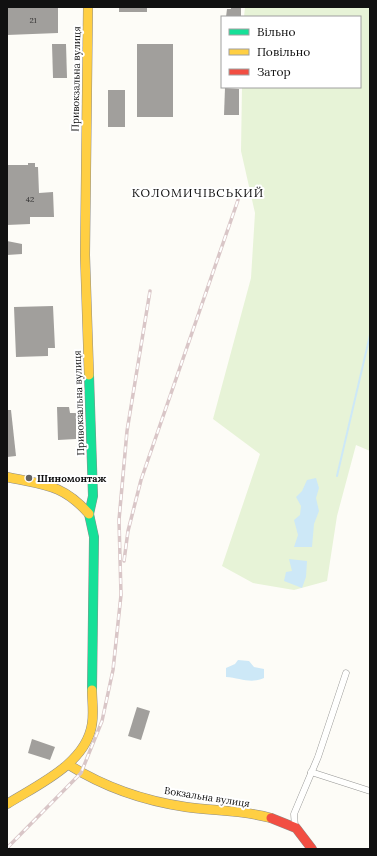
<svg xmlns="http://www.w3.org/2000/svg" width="377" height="856" font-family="Lora,serif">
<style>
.green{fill:#e7f3d7}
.water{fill:#cde8f7}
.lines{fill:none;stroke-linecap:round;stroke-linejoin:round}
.stream{stroke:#cde8f7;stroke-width:2}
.building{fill:#a19f9c}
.street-casing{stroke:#979795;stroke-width:7}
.fast-casing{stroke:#8e8d8b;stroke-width:10}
.slow-casing{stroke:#8e8d8b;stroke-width:10}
.jam-casing{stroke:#8e8d8b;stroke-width:10}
.street{stroke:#fffffe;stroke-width:6}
.fast{stroke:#16e098;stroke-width:9}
.slow{stroke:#ffcf43;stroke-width:9}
.jam{stroke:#f24e42;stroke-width:9}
.rail-casing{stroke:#d9c6c7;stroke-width:3.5}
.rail{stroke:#fff;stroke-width:2;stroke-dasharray:6;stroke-linecap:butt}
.poi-dot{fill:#646362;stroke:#fff;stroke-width:1.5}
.labels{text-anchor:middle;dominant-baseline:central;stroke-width:4;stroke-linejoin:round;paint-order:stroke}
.number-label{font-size:8px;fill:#353434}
.street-label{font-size:10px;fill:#111;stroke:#fff}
.poi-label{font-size:10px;font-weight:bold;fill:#111;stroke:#fff;text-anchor:start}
.quarter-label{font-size:12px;letter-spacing:1px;fill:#111;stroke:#fff}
</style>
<rect width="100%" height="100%" fill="#fdfcf7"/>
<!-- green -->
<polygon class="green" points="245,7 370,7 370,451 356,445 337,516 327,581 294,590 253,583 222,566 260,454 213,419 251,278 255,213 241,151 242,87 360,87 360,17 244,17"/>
<!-- water -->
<g class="water">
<polygon points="316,478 319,488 316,498 319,511 314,524 312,547 294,547 298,535 294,520 300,515 301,506 296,497 302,491 307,480"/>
<polygon points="289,559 307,561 306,577 302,588 284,581 286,572 292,571"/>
<path d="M 238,660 L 249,661 L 254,667 L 264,669 L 264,678 C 251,684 240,678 226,677 L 226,668 L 235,664 Z"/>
</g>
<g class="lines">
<!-- stream -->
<polyline class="stream" points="337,476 370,335"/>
</g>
<!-- building -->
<g class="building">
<polygon points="7,7 58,7 58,33 7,35"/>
<rect x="119" y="7" width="28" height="5"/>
<polygon points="231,7 241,7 241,17 226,17 227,9 231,9"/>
<polygon points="52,44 66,44 67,78 53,78"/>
<rect x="137" y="44" width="36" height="73"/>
<polygon points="225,88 239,89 239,115 224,115"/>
<rect x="108" y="90" width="17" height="37"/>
<polygon points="28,163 35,163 35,167 38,167 39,193 53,192 54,217 30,217 30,224 7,225 7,165 28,165"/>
<polygon points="7,241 22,244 22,254 7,255"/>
<polygon points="53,306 55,348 48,348 48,356 16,357 14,307"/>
<polygon points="57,407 69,407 70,413 76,413 76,439 58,440"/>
<polygon points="7,410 11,410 16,456 7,457"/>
<polygon points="137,707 150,711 141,740 128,736"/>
<polygon points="32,739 55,747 50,760 28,753"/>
</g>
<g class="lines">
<defs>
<g id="street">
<polyline points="311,772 370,791"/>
<polyline points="295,827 294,814 318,757 346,673"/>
</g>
<polyline id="fast" points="89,375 93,496 89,514 94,537 92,690"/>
<g id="slow">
<polyline points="88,7 85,255 89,375"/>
<path d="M 7,477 C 44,485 63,484 89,514"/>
<path d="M 69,765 C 104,787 145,801 186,807 C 214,811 243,810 271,818"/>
<path d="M 7,804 C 37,785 86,764 92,724 C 94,713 92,701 92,690"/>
</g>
<polyline id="jam" points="271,818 296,828 312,849"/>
</defs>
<!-- street casing -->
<use href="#street" class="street-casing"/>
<!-- fast casing -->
<use href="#fast" class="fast-casing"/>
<!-- slow casing -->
<use href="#slow" class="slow-casing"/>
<!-- jam casing -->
<use href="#jam" class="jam-casing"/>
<!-- street -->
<use href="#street" class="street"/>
<!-- fast -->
<use href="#fast" class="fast"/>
<!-- slow -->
<use href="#slow" class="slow"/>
<!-- jam -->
<use href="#jam" class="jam"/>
<defs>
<g id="rail">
<polyline points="124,561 128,531 141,480 238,200"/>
<polyline points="7,848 81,773 102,721 113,670 121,595 119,520 127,431 150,291"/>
</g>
</defs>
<!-- rail casing -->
<use href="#rail" class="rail-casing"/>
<!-- rail -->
<use href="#rail" class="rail"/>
</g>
<!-- markers -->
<circle class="poi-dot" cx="29" cy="478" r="4"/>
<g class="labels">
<!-- number labels -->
<g class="number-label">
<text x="33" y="20">21</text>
<text x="30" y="199">42</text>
</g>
<!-- street labels -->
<g class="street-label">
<text transform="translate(76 79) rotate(-89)">Привокзальна вулиця</text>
<text transform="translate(79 403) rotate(-92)">Привокзальна вулиця</text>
<text transform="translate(207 797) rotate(9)">Вокзальна вулиця</text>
</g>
<!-- poi labels -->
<g class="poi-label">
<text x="37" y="478">Шиномонтаж</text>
</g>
<!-- quarter labels -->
<g class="quarter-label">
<text x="198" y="192">КОЛОМИЧІВСЬКИЙ</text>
</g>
</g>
<!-- border -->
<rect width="377" height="856" fill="none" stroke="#111111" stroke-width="16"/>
<!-- legend -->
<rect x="221" y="16" width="140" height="72" fill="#ffffff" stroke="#a0a0a0"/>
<rect x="229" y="29" width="20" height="6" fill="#16e098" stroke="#a0a0a0"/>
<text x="257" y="36" font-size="12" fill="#111111">Вільно</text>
<rect x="229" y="49" width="20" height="6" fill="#ffcf43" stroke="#a0a0a0"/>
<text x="257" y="56" font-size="12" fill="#111111">Повільно</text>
<rect x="229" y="69" width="20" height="6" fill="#f24e42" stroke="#a0a0a0"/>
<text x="257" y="76" font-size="12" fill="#111111">Затор</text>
</svg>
